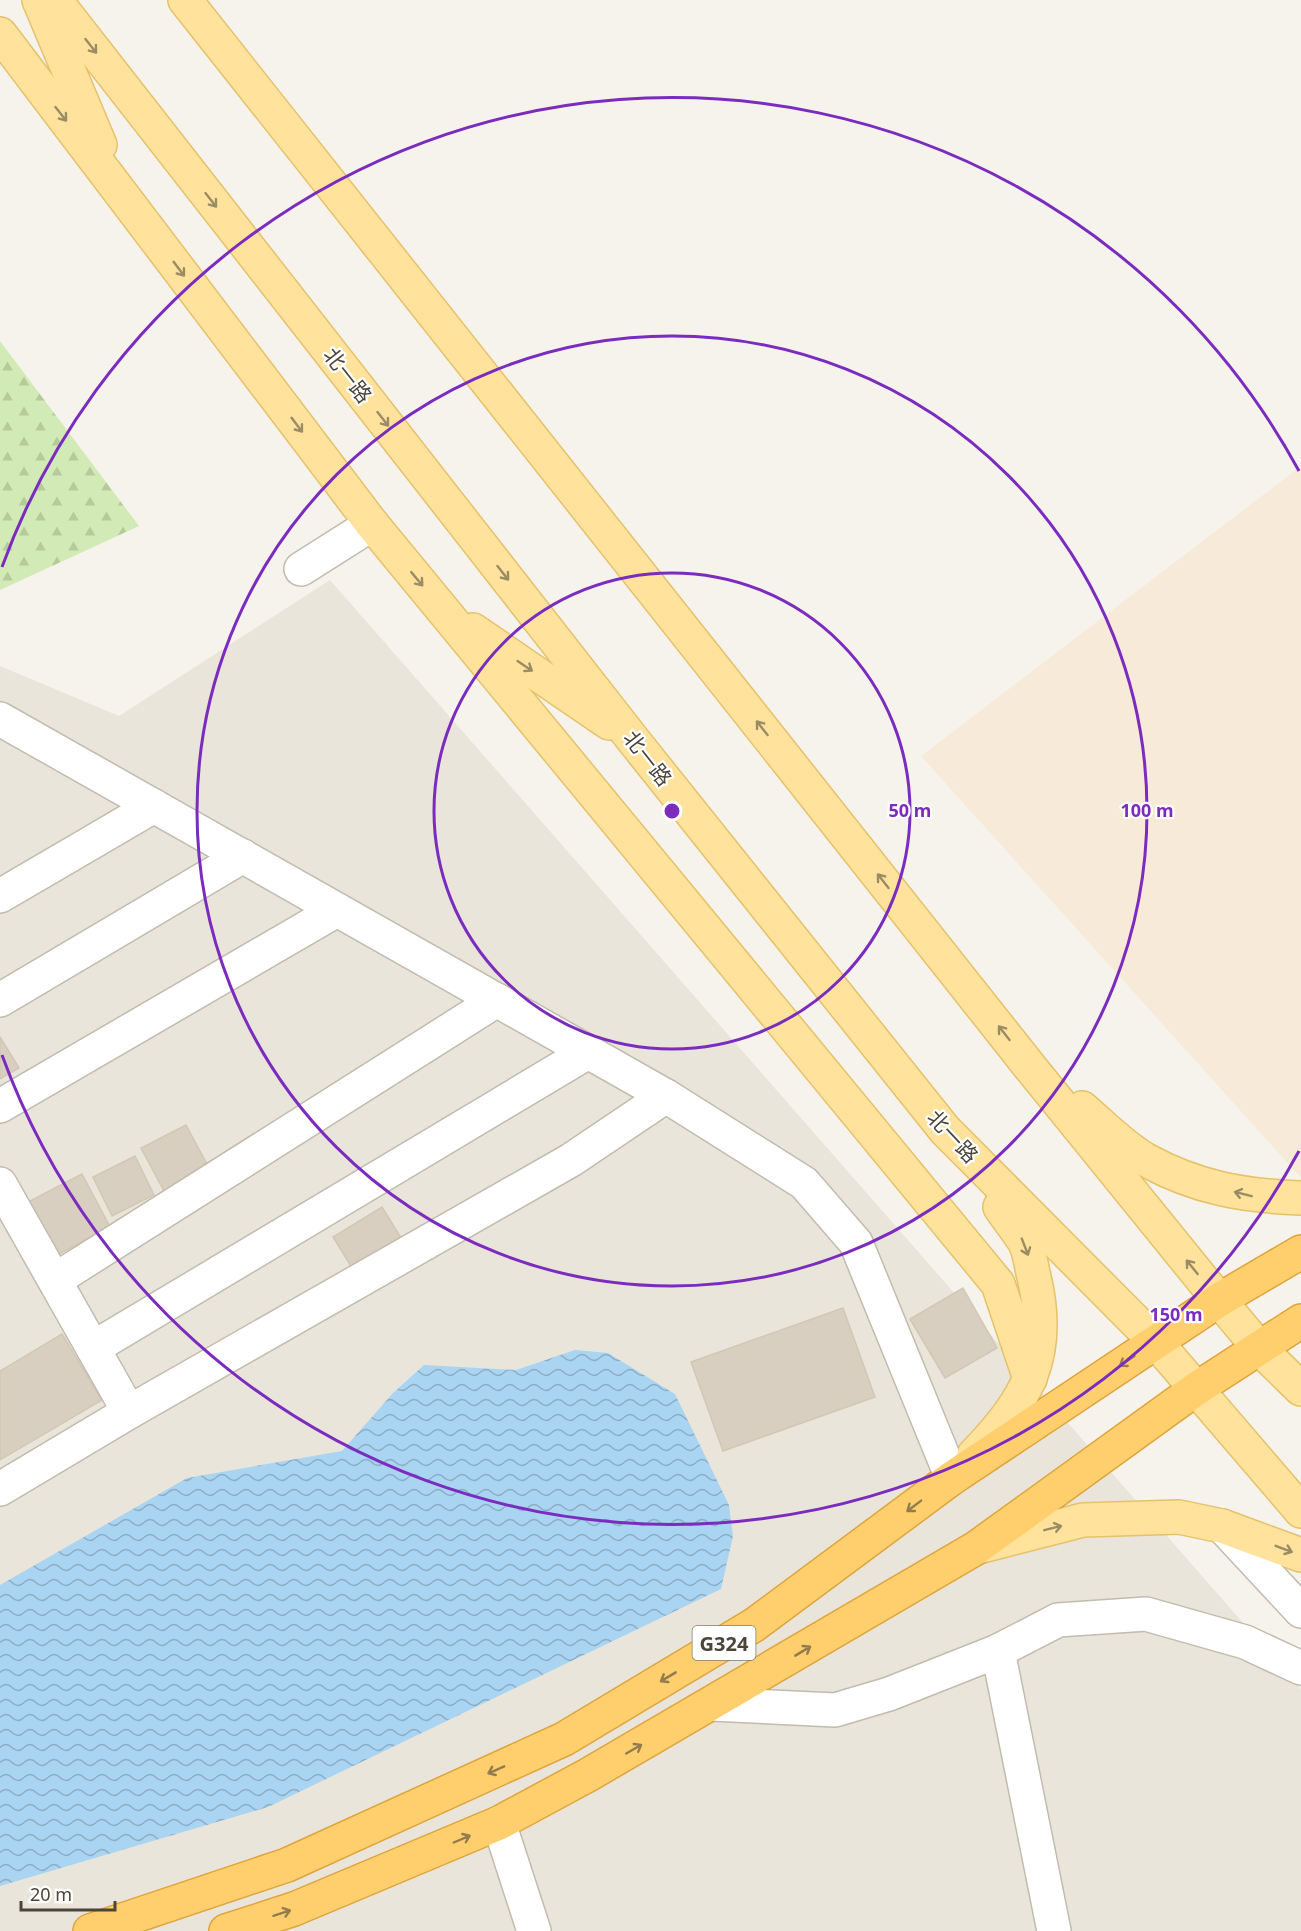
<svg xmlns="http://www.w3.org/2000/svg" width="1301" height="1931" font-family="'Noto Sans','Noto Sans SC',sans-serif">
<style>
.residential{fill:#eae5da}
.commercial{fill:#f7ead8}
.forest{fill:url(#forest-firs)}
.water{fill:url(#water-waves)}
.building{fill:#d8cfc1;stroke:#d3c7b4;stroke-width:1.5}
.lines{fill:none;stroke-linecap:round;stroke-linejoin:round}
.minor-casing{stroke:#c2bbae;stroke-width:36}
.major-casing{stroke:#e6c16a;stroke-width:36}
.highway-casing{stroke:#e0a43c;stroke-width:36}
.minor{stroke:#fff;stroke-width:33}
.major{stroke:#ffe39c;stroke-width:33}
.highway{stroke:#ffcf6e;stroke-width:33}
.oneway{stroke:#9c8c66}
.oneway2{stroke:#937c4e}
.ring{fill:none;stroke:#7b2cbf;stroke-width:3}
.labels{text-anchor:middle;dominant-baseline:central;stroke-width:4.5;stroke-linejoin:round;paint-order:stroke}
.shield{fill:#fff;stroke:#817c74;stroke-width:1.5}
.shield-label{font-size:20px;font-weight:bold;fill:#4b4439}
.street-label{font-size:21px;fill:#4b4439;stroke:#fff}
.centre{fill:#7b2cbf;stroke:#fff;stroke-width:3}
.ring-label{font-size:18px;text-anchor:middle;font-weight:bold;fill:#7b2cbf;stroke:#fff;stroke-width:4.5;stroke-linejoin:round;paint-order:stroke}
</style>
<defs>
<pattern id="forest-firs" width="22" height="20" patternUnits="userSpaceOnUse" patternTransform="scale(1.5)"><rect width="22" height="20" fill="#d2eab5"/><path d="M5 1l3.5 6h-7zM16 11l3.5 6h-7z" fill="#b6ca9c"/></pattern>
<pattern id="water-waves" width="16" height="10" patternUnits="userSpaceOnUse" patternTransform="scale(1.5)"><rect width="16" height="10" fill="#a9d4f2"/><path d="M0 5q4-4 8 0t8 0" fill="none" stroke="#8caec5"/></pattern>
</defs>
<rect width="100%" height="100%" fill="#f6f3ec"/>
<!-- residential -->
<polygon class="residential" points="330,580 1301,1689 1301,1931 0,1931 0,666 119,716"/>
<!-- commercial -->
<polygon class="commercial" points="1301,466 1301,1178 921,756"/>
<!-- forest -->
<polygon class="forest" points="0,341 139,526 0,590"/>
<!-- water -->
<polygon class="water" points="575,1350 608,1353 675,1394 729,1505 733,1536 721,1589 268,1807 0,1886 0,1585 187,1478 342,1451 393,1393 424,1365 516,1370"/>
<!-- building -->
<g class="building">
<polygon points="0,1037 19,1068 0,1079"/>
<polygon points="186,1125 209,1168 164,1191 141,1148"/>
<polygon points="135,1156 154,1195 112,1216 93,1177"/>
<polygon points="82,1174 110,1227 57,1255 28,1202"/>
<polygon points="382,1207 406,1246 357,1276 333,1237"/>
<polygon points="963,1288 997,1348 945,1378 910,1319"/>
<polygon points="843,1308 875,1397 723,1451 691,1362"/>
<polygon points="62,1334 102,1400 0,1460 0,1371"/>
</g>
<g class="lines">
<defs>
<g id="minor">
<polyline points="301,569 372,524"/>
<polyline points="0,719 666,1096 804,1183 856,1243 952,1478"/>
<polyline points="0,896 154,806"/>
<polyline points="0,1000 243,856"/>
<polyline points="0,1106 337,910"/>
<polyline points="0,1184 129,1412"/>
<polyline points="55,1280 497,1000"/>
<polyline points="93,1348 588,1052"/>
<polyline points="0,1489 129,1412 571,1160 666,1096"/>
<polyline points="1222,1526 1301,1611"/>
<polyline points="998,1651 1054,1931"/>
<polyline points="711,1704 835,1710 889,1694 998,1651 1058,1620 1146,1614 1245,1642 1301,1668"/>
<polyline points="499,1823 534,1931"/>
</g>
<g id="major">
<polyline points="39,0 100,145"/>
<polyline points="55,0 634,741 945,1130 1156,1342 1301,1511"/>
<polyline points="185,0 1030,1067 1219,1300 1260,1349 1301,1389"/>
<polyline points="0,34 372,524 998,1284 1030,1379"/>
<polyline points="473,630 609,723"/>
<path d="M 1082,1108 C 1102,1125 1123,1147 1146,1160 C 1197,1188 1244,1196 1301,1198"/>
<path d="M 974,1455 C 1027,1400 1053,1356 1034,1277 C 1031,1266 1030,1251 1024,1241 C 1017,1230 1008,1219 1000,1207"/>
<polyline points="978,1547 1083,1520 1179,1517 1222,1526 1301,1555"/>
</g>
<g id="highway">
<polyline points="90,1931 287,1865 564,1739 754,1625 952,1478 1219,1300 1301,1252"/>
<polyline points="226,1931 294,1909 499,1823 588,1775 976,1548 1196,1389 1301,1321"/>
</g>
</defs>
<!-- minor casing -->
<use href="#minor" class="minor-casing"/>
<!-- major casing -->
<use href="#major" class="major-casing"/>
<!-- highway casing -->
<use href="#highway" class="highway-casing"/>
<!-- minor -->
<use href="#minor" class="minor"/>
<!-- major -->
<use href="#major" class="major"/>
<!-- highway -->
<use href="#highway" class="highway"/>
</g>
<!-- one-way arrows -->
<defs><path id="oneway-shaft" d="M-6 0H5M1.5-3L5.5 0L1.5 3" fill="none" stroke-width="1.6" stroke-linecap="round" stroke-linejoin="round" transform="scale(1.5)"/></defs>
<g class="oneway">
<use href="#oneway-shaft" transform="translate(91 46) rotate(52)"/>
<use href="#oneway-shaft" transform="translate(61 114) rotate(52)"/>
<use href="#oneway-shaft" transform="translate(211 200) rotate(52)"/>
<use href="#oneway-shaft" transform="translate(179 269) rotate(53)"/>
<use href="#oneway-shaft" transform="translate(383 419) rotate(52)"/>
<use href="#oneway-shaft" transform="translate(297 425) rotate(53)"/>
<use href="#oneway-shaft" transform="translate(503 573) rotate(52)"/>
<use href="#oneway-shaft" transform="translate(417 579) rotate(50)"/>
<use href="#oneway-shaft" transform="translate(525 666) rotate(34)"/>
<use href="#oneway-shaft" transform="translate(762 728) rotate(-128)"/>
<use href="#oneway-shaft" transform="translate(883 881) rotate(-128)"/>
<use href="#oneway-shaft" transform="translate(1004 1033) rotate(-128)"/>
<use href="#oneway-shaft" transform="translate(1243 1194) rotate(-166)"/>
<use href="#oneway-shaft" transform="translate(1025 1247) rotate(69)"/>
<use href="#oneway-shaft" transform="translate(1192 1267) rotate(-129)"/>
<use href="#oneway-shaft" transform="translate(1053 1528) rotate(-14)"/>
<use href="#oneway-shaft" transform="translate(1284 1549) rotate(21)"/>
</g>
<g class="oneway2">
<use href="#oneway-shaft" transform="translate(1127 1361) rotate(146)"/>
<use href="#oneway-shaft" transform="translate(914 1506) rotate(143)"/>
<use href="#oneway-shaft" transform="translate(803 1651) rotate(-31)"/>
<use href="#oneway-shaft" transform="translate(668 1677) rotate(149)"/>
<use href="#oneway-shaft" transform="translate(634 1749) rotate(-30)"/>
<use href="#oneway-shaft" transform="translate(496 1770) rotate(156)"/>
<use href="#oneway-shaft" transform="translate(462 1839) rotate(-23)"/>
<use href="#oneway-shaft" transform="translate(282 1913) rotate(-18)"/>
</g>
<!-- distance rings -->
<g class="ring">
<circle cx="672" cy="811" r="238"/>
<circle cx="672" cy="811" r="475"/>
<path d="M1299 1151A713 713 0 0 1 2 1055M2 567A713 713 0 0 1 1299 471"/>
</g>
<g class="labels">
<!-- shield labels -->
<rect class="shield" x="692.5" y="1626" width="63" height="34" rx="4.5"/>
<g class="shield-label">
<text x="724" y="1643">G324</text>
</g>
<!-- street labels -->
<g class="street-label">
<text transform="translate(348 375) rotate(52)">北一路</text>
<text transform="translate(648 758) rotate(52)">北一路</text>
<text transform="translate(953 1136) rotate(47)">北一路</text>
</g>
</g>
<circle cx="672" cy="811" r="9" class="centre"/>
<g class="ring-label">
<text x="910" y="817">50 m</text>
<text x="1147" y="817">100 m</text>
<text x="1176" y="1321">150 m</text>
</g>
<!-- scale -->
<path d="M21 1901v9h94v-9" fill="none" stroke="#4b4439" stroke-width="3"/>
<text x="30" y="1901" font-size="18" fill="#4b4439" stroke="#ffffff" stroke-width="4.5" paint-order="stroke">20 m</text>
</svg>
